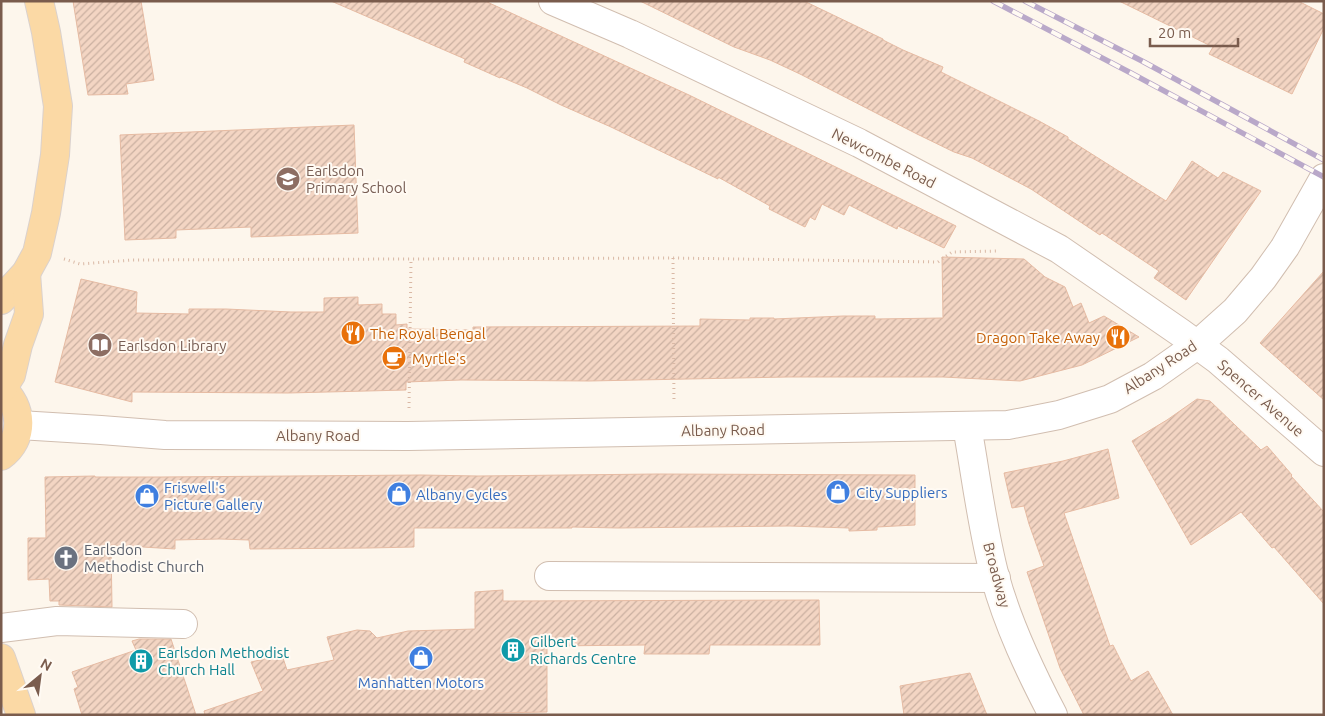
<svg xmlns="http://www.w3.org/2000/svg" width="1325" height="716" font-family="Ubuntu,sans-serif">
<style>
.building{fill:url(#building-hatch);stroke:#e6bba3}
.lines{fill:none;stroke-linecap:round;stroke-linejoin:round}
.minor-casing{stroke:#d1beb0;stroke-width:30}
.major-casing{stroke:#dad1cd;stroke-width:30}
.path{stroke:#d9b8a5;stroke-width:3;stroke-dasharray:1 4;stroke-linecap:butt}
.minor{stroke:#fff;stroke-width:28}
.major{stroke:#fbd9a5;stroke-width:28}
.rail-casing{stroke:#b9a8c9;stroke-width:5.5}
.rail{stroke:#fffaf3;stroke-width:4;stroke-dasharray:11;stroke-linecap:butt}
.labels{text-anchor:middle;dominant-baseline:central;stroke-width:4;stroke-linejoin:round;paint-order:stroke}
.street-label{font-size:15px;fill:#7a5c4d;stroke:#fffaf3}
.education-label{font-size:15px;fill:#785e54;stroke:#fffaf3;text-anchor:start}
.food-label{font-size:15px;fill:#c56008;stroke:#fffaf3;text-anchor:start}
.shop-label{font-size:15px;fill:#366cbe;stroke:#fffaf3;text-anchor:start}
.worship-label{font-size:15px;fill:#5b616d;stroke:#fffaf3;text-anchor:start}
.culture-label{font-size:15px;fill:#0d838f;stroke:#fffaf3;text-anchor:start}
</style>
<defs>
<pattern id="building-hatch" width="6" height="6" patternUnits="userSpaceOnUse" patternTransform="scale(1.25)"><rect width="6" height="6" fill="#f3d5c3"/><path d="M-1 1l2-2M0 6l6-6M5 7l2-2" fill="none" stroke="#cab0a1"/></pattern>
</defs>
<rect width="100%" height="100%" fill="#fdf6ec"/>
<!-- building -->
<g class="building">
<polygon points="73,1 141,1 154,80 126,84 128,94 88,95"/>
<polygon points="331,1 485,1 689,95 956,226 944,248 898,226 897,229 849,205 844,215 822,204 815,220 810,217 805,227 769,209 770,206 718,177 718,179 611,127 561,105 527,88 501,77 500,78 464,62 465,59"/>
<polygon points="640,1 804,1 883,39 883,40 903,50 943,67 941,72 1039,121 1068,137 1068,139 1166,201 1192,161 1218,178 1223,172 1261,191 1186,300 1154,278 1159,271 1102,233 1100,235 1031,189 972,158 954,152 917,134 800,74 770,60 734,47"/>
<polygon points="1119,1 1298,1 1324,14 1324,28 1292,94 1209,54 1213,47"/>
<polygon points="354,125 358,233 251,237 251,227 176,230 176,238 125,240 120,135"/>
<polygon points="942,257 1024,259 1045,277 1065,287 1073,307 1081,303 1089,323 1104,316 1139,337 1082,365 1020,381 943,377 788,377 589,381 461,380 406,382 406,390 288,393 132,392 132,402 55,382 81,279 137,292 136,313 189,314 189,309 226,309 291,312 324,312 324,298 358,297 358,305 382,304 382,314 396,314 396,325 407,324 407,329 473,330 473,327 700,326 700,319 750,320 750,318 774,318 774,319 843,316 875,316 875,319 943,318"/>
<polygon points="1324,271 1324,400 1260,343"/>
<polygon points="1197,399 1210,401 1261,450 1267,446 1292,475 1291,476 1324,512 1324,604 1274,547 1272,548 1241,512 1191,545 1132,441 1167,420"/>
<polygon points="1108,449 1119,498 1064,513 1110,646 1113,645 1131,681 1148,671 1173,715 1084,715 1060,668 1027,572 1044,566 1029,524 1024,506 1012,508 1004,473 1063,461"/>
<polygon points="657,474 915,475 915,525 877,527 877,530 849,531 849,528 790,526 618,528 572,527 572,528 414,528 414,547 369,548 250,549 249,540 220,539 175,540 175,549 111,545 112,607 59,605 59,601 50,601 49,579 28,580 28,538 46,538 45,477 95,476 95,477 160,477 421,475 478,476"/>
<polygon points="503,590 503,601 819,600 820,645 710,645 709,654 644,654 645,645 547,646 547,712 494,713 494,715 205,715 204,711 263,691 251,662 282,655 287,670 334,660 327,637 357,630 370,631 377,638 408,631 475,629 475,592"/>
<polygon points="139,639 171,639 196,715 82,715 74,689 78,687 72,672 136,650 132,641"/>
<polygon points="970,673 987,715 904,715 900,686"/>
</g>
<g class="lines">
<defs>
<g id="minor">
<polyline points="553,1 630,34 859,143 1059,249 1181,333 1218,360 1324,452"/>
<polyline points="19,425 101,430 165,435 408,436 1008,425 1059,415 1110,399 1153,376 1197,345 1235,311 1263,278 1285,247 1324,178"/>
<path d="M 967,426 C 976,476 982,528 995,577 C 1008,625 1030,671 1053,715"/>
<polyline points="549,576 996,578"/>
<polyline points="1,628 57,621 183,624"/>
</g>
<g id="major">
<polyline points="1,300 26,273 37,253 46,213 55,155 58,106 46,32 39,1"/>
<path d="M 1,388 C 23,406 25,439 1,456"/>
<polyline points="2,389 11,375 18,345 29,314 26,273"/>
<polyline points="1,658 21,715"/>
</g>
</defs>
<!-- minor casing -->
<use href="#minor" class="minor-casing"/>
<!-- major casing -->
<use href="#major" class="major-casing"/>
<!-- path -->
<g class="path">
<polyline points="673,258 674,403"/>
<polyline points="64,259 80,264 133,260 673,258 938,262 952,252 998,251"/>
<polyline points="409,408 411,259"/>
</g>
<!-- minor -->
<use href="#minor" class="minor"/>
<!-- major -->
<use href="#major" class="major"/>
<defs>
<g id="rail">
<polyline points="993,1 1129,72 1324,177"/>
<polyline points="1025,1 1142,61 1324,160"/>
</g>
</defs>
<!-- rail casing -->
<use href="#rail" class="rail-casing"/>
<!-- rail -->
<use href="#rail" class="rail"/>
</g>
<!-- icons -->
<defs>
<symbol id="school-disc" viewBox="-11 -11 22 22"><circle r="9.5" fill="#8d6e63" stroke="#fffaf3"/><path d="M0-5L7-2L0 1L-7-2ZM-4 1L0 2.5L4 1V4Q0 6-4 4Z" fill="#fff"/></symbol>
<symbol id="restaurant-disc" viewBox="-11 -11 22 22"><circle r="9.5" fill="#e8710a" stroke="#fffaf3"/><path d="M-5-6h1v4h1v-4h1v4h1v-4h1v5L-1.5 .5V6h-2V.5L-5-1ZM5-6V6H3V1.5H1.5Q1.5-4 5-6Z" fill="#fff"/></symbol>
<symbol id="library-disc" viewBox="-11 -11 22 22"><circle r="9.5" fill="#8d6e63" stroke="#fffaf3"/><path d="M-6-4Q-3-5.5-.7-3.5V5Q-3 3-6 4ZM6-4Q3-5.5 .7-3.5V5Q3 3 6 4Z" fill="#fff"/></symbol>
<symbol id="cafe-disc" viewBox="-11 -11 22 22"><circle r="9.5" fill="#e8710a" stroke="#fffaf3"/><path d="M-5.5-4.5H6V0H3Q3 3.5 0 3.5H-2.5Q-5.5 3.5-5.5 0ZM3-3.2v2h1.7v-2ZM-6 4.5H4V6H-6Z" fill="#fff"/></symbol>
<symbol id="shop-disc" viewBox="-11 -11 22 22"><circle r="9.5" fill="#3f7fe0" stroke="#fffaf3"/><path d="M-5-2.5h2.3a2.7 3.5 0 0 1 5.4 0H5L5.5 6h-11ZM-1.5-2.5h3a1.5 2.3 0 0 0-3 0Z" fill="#fff"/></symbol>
<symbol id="church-disc" viewBox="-11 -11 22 22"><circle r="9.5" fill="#6b7280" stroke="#fffaf3"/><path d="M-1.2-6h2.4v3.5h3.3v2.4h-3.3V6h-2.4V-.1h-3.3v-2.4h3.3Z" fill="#fff"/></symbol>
<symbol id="building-disc" viewBox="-11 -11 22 22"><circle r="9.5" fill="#0f9aa8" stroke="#fffaf3"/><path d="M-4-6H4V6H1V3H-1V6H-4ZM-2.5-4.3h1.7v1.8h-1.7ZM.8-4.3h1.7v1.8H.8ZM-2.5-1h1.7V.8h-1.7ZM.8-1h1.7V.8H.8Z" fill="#fff"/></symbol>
</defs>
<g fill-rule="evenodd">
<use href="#school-disc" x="274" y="165" width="28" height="28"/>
<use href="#restaurant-disc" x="339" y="319" width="28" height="28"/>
<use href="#restaurant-disc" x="1104" y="323" width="28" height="28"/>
<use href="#library-disc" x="86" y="331" width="28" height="28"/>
<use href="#cafe-disc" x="380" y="344" width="28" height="28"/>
<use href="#shop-disc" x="824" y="478" width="28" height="28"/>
<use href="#shop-disc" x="385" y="480" width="28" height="28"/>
<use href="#shop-disc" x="133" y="482" width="28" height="28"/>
<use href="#church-disc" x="52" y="544" width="28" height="28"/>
<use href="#building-disc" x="499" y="636" width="28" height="28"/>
<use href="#shop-disc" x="407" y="644" width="28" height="28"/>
<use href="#building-disc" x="127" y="647" width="28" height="28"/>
</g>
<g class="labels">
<!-- street labels -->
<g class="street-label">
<text transform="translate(884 158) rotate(27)">Newcombe Road</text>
<text transform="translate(1160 367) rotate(-33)">Albany Road</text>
<text transform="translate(1261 398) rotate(41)">Spencer Avenue</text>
<text transform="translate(723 430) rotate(-1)">Albany Road</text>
<text x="318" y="435">Albany Road</text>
<text transform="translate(997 575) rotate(75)">Broadway</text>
</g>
<!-- education labels -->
<g class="education-label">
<text x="306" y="170">Earlsdon<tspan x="306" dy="17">Primary School</tspan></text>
<text x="118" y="345">Earlsdon Library</text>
</g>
<!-- food labels -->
<g class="food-label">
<text x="370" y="333">The Royal Bengal</text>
<text x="1100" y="337" text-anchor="end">Dragon Take Away</text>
<text x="412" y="358">Myrtle's</text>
</g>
<!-- shop labels -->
<g class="shop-label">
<text x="164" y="487">Friswell's<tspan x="164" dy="17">Picture Gallery</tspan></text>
<text x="856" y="492">City Suppliers</text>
<text x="416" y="494">Albany Cycles</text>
<text x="421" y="682" text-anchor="middle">Manhatten Motors</text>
</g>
<!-- worship labels -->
<g class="worship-label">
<text x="84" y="549">Earlsdon<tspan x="84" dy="17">Methodist Church</tspan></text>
</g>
<!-- culture labels -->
<g class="culture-label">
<text x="530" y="641">Gilbert<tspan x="530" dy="17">Richards Centre</tspan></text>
<text x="158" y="652">Earlsdon Methodist<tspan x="158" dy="17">Church Hall</tspan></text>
</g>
</g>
<!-- border -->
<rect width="1325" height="716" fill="none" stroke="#7a5c4d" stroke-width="5"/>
<!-- north arrow -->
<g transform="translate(40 676) rotate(29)" stroke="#fffaf3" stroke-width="4" paint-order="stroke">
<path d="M0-4L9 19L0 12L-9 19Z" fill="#7a5c4d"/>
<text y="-8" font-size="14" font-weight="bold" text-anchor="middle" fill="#7a5c4d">N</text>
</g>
<!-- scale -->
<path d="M1150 38v8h88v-8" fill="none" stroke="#7a5c4d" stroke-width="2.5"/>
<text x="1158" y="38" font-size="15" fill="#7a5c4d" stroke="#fffaf3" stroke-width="4" paint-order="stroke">20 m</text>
</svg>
